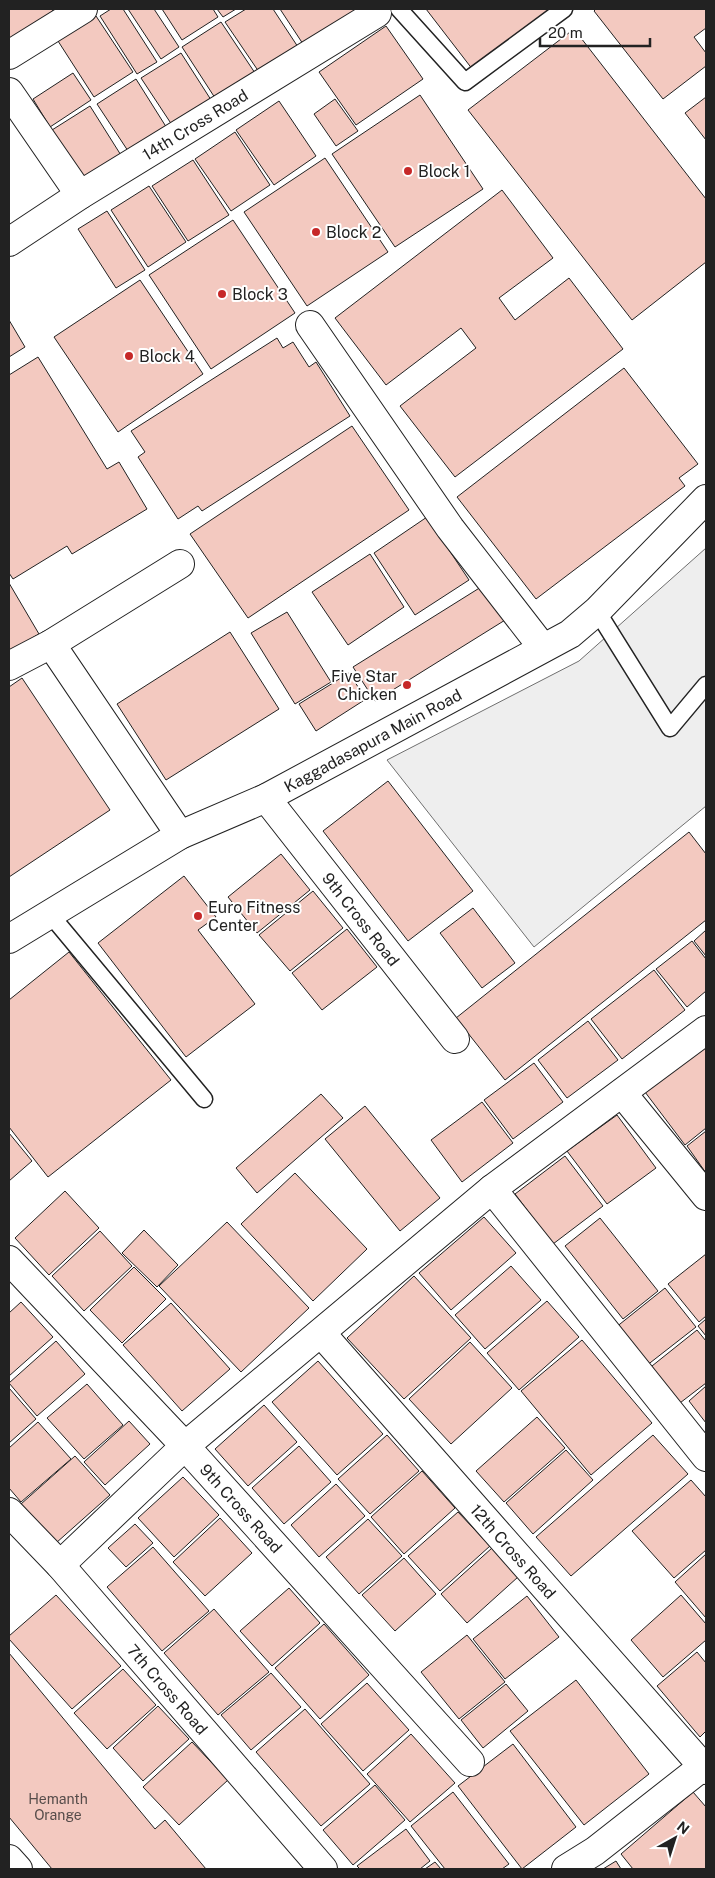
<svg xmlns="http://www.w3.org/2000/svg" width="715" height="1878" font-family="'Public Sans',sans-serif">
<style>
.green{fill:#eee;stroke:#6f6f6f}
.building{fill:#f3c9c0;stroke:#222}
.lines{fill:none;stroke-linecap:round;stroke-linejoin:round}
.lane-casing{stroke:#222;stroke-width:19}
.street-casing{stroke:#222;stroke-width:30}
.secondary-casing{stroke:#222;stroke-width:30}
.lane{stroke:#fff;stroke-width:16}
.street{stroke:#fff;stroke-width:28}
.secondary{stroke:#fff;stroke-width:28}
.poi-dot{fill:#c62828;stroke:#fff;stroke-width:2}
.labels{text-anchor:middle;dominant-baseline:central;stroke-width:4;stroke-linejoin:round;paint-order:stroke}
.number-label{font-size:14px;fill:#564c4a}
.street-label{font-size:16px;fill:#222;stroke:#fff}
.poi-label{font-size:16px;fill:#222;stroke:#fff;text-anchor:start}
</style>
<rect width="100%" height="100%" fill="#fff"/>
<!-- green -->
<polygon class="green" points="706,548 706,806 534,947 387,760 579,661"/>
<!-- building -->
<g class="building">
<polygon points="9,9 52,9 53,11 9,41"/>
<polygon points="111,9 123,9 157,62 137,74 100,16"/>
<polygon points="128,9 154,9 179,47 161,59"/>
<polygon points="162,9 213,9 218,17 182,40"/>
<polygon points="217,9 236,9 223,17"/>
<polygon points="246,9 273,9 298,47 259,72 225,22"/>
<polygon points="280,9 357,9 303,44"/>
<polygon points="426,9 553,9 473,70"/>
<polygon points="596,9 706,9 706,28 694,37 706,53 706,66 663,99 594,11"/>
<polygon points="96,16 133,72 94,97 58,41"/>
<polygon points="221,22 257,76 217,101 182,47"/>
<polygon points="386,26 423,79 356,125 319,72"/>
<polygon points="574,29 706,199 706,262 632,320 468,110"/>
<polygon points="181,53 213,103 174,128 141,78"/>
<polygon points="73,73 91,100 50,127 33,99"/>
<polygon points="136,79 170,133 132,157 97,104"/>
<polygon points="420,95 483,189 395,247 332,154"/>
<polygon points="706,97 706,140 685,113"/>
<polygon points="335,99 358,131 336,146 314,114"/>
<polygon points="279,101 316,156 274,185 236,130"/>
<polygon points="90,106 124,160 87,184 52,130"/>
<polygon points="235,132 270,185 231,211 195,159"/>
<polygon points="325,158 388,252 307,306 244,212"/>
<polygon points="193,160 229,215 188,241 152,186"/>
<polygon points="149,186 186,242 148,267 111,210"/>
<polygon points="502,190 553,258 499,298 515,320 569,278 623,349 455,477 400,406 476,348 461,328 386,385 335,318"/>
<polygon points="107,211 145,270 116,288 78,229"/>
<polygon points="233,220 295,313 211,369 149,275"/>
<polygon points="140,280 203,374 118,432 54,337"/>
<polygon points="9,320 25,347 9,357"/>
<polygon points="277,338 283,348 293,342 309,367 316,362 350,416 202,511 198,506 178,519 138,457 145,452 131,431"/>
<polygon points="38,357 107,469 119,462 147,509 72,554 67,546 13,579 9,573 9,375"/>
<polygon points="624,368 698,464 679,478 685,486 536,599 457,497"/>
<polygon points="352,426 409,510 248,618 190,534"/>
<polygon points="427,517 469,580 415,615 374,553"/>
<polygon points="370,554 404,607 348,645 312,592"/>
<polygon points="489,582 510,617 375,701 353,667"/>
<polygon points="9,583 39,634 9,652"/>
<polygon points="287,612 331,682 295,704 251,633"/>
<polygon points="230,632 279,709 166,780 117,704"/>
<polygon points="349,673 366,699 316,731 299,704"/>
<polygon points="22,678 110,810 9,877 9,687"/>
<polygon points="388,781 473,891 408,941 323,831"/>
<polygon points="689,832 706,854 706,920 505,1080 456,1018"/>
<polygon points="281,854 310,890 257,933 228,897"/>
<polygon points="184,876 216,917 198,930 255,1004 186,1057 98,943"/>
<polygon points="313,891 343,928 290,971 259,935"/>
<polygon points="473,908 515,963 482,988 440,933"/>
<polygon points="347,929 377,967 322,1010 292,973"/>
<polygon points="706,930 706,956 694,941"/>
<polygon points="692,941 706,959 706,991 687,1007 656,969"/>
<polygon points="69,952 171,1080 48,1177 9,1127 9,1000"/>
<polygon points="654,970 685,1010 622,1059 591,1019"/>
<polygon points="588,1021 618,1060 567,1098 538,1060"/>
<polygon points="706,1047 706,1128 685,1145 645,1092"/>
<polygon points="534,1063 563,1102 513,1139 484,1100"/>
<polygon points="321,1094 343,1118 257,1193 236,1168"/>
<polygon points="482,1102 513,1143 462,1182 431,1140"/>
<polygon points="365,1106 440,1198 400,1231 325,1139"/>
<polygon points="617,1115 656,1168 607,1204 567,1151"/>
<polygon points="706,1131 706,1173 687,1146"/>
<polygon points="9,1133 32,1161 9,1181"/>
<polygon points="565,1156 603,1206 553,1244 515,1194"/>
<polygon points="295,1173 367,1249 313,1301 241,1224"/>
<polygon points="65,1191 99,1228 49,1275 15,1238"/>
<polygon points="484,1217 516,1253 451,1310 419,1273"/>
<polygon points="600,1218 658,1291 623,1319 565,1246"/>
<polygon points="227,1222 309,1308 241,1372 159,1286"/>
<polygon points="144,1230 178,1265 157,1287 122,1253"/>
<polygon points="100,1231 132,1266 84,1311 52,1276"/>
<polygon points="706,1254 706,1316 699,1322 668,1284"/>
<polygon points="511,1266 541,1300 485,1349 455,1315"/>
<polygon points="134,1267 166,1299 122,1343 90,1310"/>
<polygon points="414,1276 471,1338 404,1399 347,1338"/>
<polygon points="665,1288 696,1327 646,1366 615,1328"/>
<polygon points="547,1301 579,1337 519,1390 487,1353"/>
<polygon points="21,1302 53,1337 9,1376 9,1313"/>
<polygon points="171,1303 230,1369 182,1411 123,1345"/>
<polygon points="706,1319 706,1336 698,1326"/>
<polygon points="697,1330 706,1341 706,1383 676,1406 647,1370"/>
<polygon points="582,1340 652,1423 591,1475 521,1391"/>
<polygon points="56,1341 85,1374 37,1416 9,1383"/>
<polygon points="470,1342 512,1388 451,1444 409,1399"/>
<polygon points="318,1361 383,1434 337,1475 272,1402"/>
<polygon points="87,1384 123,1425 84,1459 47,1418"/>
<polygon points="706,1386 706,1423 689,1401"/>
<polygon points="9,1388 36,1419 9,1443"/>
<polygon points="264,1405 297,1442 248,1486 215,1449"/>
<polygon points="537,1417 565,1448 504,1502 476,1471"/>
<polygon points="129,1421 150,1444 105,1485 84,1462"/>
<polygon points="38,1422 71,1459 21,1502 9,1488 9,1448"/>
<polygon points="387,1435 419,1471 370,1514 338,1479"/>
<polygon points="653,1435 688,1474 571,1576 536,1537"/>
<polygon points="299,1446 331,1482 284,1524 252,1488"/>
<polygon points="566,1450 593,1480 533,1534 506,1503"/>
<polygon points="75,1456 110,1495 56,1543 21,1504"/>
<polygon points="422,1471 455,1508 404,1554 371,1517"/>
<polygon points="183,1477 219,1515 174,1557 138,1518"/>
<polygon points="691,1480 706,1497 706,1550 674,1578 632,1531"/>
<polygon points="336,1484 365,1516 319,1557 291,1525"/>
<polygon points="458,1512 490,1546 440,1591 408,1556"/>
<polygon points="220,1518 252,1553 205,1596 173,1562"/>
<polygon points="368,1519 402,1556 359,1594 326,1557"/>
<polygon points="135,1524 153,1543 126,1567 108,1548"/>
<polygon points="153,1547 209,1611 162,1651 107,1587"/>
<polygon points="492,1548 518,1577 467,1623 441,1594"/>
<polygon points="706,1554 706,1618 675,1582"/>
<polygon points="404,1558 436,1594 395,1631 362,1595"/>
<polygon points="289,1588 320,1623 272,1666 240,1631"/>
<polygon points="56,1595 121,1666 72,1709 9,1639 9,1636"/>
<polygon points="681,1595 706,1624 706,1640 663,1677 631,1640"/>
<polygon points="527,1596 559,1637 505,1679 473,1639"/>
<polygon points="214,1609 269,1672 218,1715 164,1653"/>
<polygon points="324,1624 369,1675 320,1719 275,1668"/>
<polygon points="467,1635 505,1682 459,1719 421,1672"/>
<polygon points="697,1652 706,1663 706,1731 700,1737 657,1686"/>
<polygon points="9,1653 155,1829 165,1820 206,1869 52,1869 9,1817"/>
<polygon points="123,1669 156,1705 107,1749 74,1713"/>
<polygon points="271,1673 301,1707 251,1750 221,1715"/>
<polygon points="576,1680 649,1774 584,1825 510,1731"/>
<polygon points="367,1683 409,1730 363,1771 321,1724"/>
<polygon points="506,1684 528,1711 483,1748 461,1720"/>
<polygon points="158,1706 189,1739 143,1781 113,1748"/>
<polygon points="305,1709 370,1784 321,1826 256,1752"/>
<polygon points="411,1734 455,1783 410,1822 367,1774"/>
<polygon points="192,1742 228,1780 179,1825 143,1787"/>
<polygon points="513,1744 576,1827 522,1869 458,1786"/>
<polygon points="375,1785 405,1820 353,1865 323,1830"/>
<polygon points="453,1792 509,1864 502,1869 445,1869 411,1826"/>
<polygon points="693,1792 706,1807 706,1869 633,1869 621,1854"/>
<polygon points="406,1829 430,1861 420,1869 360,1869 357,1866"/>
<polygon points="616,1861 621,1869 603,1869"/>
<polygon points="435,1862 441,1869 425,1869"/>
</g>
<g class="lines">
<defs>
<g id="lane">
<polyline points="399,9 465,82 564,9"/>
<polyline points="597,611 670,728 706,685"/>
<polyline points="49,913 204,1099"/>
</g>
<g id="street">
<polyline points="9,55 83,9"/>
<polyline points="9,92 80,195"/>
<path id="s1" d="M 9,242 L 80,195 L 377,13"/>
<polyline points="310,325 450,528 543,648"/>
<polyline points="51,644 180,835"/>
<polyline points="9,666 51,644 180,564"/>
<path id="s2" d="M 266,798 L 455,1039"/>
<polyline points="622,1093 706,1196"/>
<polyline points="492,1189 706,1457"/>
<path id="s3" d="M 9,1260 L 185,1446 L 470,1762"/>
<path id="s4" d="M 321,1333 L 706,1770"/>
<path id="s5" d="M 9,1512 L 60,1565 L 323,1869"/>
<polyline points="60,1565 185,1446 492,1189 706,1030"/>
<polyline points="9,1859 18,1869"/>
<polyline points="566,1869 595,1851 706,1764"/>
</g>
<g id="secondary">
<path id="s6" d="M 9,939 L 180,835 L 266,798 L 570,634 L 597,611 L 706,499"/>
</g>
</defs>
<!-- lane casing -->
<use href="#lane" class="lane-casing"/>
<!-- street casing -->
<use href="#street" class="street-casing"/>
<!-- secondary casing -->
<use href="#secondary" class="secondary-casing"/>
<!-- lane -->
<use href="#lane" class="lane"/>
<!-- street -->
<use href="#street" class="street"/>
<!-- secondary -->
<use href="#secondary" class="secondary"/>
</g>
<!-- markers -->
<g class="poi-dot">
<circle cx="408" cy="171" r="5"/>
<circle cx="316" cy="232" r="5"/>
<circle cx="222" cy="294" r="5"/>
<circle cx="129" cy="356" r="5"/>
<circle cx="407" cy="685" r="5"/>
<circle cx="198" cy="916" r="5"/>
</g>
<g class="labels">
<!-- number labels -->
<g class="number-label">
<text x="58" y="1799">Hemanth<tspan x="58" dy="16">Orange</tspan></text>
</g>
<!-- street labels -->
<g class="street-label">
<text stroke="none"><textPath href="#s1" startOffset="220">14th Cross Road</textPath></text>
<text stroke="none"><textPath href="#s6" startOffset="415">Kaggadasapura Main Road</textPath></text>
<text stroke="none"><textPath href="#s2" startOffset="154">9th Cross Road</textPath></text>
<text stroke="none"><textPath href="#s3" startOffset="340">9th Cross Road</textPath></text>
<text stroke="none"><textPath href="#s4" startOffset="291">12th Cross Road</textPath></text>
<text stroke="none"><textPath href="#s5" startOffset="238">7th Cross Road</textPath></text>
</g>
<!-- poi labels -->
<g class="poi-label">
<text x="418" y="171">Block 1</text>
<text x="326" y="232">Block 2</text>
<text x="232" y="294">Block 3</text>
<text x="139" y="356">Block 4</text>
<text x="397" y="676" text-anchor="end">Five Star<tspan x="397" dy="18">Chicken</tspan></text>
<text x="208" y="907">Euro Fitness<tspan x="208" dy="18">Center</tspan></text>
</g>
</g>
<!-- border -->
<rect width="715" height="1878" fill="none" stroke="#222222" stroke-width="20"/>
<!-- north arrow -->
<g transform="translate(675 1838) rotate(39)" stroke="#ffffff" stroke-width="4" paint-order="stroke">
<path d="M0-4L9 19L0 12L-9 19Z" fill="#222222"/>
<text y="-8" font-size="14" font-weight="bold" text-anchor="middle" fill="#222222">N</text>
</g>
<!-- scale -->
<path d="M540 38v8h110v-8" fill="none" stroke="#222222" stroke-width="2.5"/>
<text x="548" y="38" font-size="15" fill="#222222" stroke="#ffffff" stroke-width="4" paint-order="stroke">20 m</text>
</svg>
